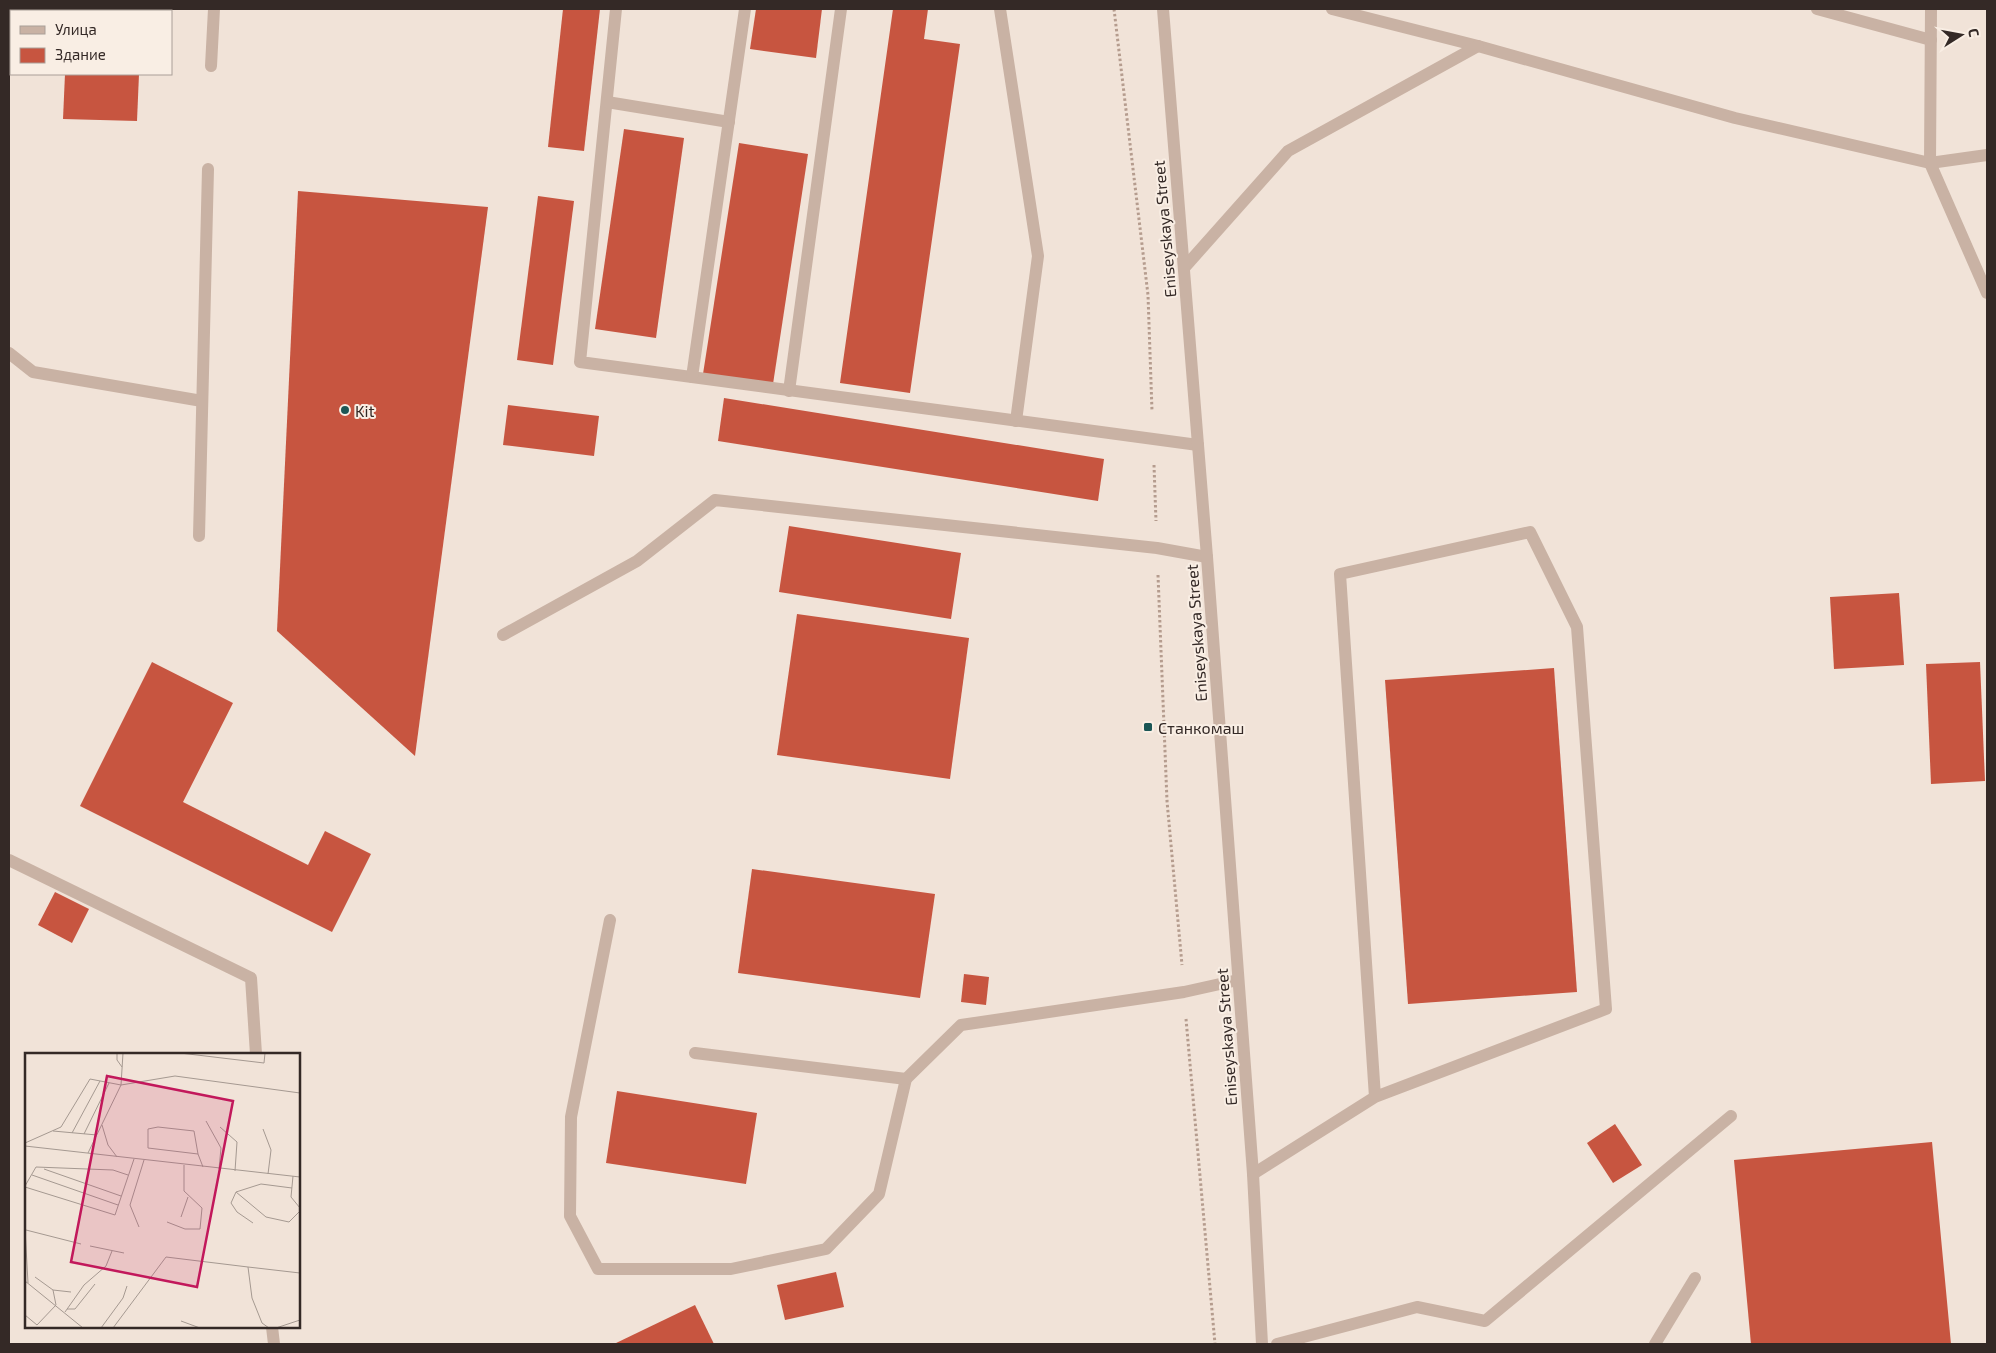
<svg xmlns="http://www.w3.org/2000/svg" width="1996" height="1353" font-family="'Exo 2',sans-serif">
<style>
.building{fill:#c75540}
.lines{fill:none;stroke-linecap:round;stroke-linejoin:round}
.path{stroke:#b59c8e;stroke-width:3;stroke-dasharray:2.5 2.5;stroke-linecap:butt}
.service{stroke:#c9b2a4;stroke-width:12}
.tertiary{stroke:#c9b2a4;stroke-width:12}
.poi-dot{fill:#1b5655;stroke:#f9eee4;stroke-width:2}
.labels{text-anchor:middle;dominant-baseline:central;stroke-width:4;stroke-linejoin:round;paint-order:stroke}
.street-label{font-size:16px;fill:#342926;stroke:#f9eee4}
.poi-label{font-size:16px;fill:#342926;stroke:#f9eee4;text-anchor:start}
.inset-road{fill:none;stroke:#a59991;stroke-width:1}
.view{fill:#c2185b;fill-opacity:0.15;stroke:#c2185b;stroke-width:2.5}
.inset-edge{fill:none;stroke:#342926;stroke-width:2.5}
</style>
<rect width="100%" height="100%" fill="#f1e3d8"/>
<!-- building -->
<g class="building">
<rect x="67" y="9" width="74" height="2"/>
<polygon points="563,9 600,9 584,151 548,147"/>
<polygon points="756,9 822,9 816,58 750,49"/>
<polygon points="893,9 928,9 924,39 960,44 910,393 840,383"/>
<polygon points="65,74 139,74 137,121 63,119"/>
<polygon points="624,129 684,138 656,338 595,329"/>
<polygon points="739,143 808,154 773,384 703,374"/>
<polygon points="298,191 488,207 415,756 277,631"/>
<polygon points="538,196 574,201 553,365 517,360"/>
<polygon points="724,398 1104,459 1098,501 718,441"/>
<polygon points="508,405 599,416 594,456 503,445"/>
<polygon points="789,526 961,553 951,619 779,592"/>
<polygon points="1899,593 1904,665 1834,669 1830,597"/>
<polygon points="797,614 969,638 950,779 777,755"/>
<polygon points="152,662 233,703 183,802 308,865 325,831 371,854 332,932 80,806"/>
<polygon points="1980,662 1985,781 1931,784 1926,664"/>
<polygon points="1554,668 1577,992 1408,1004 1385,680"/>
<polygon points="752,869 935,894 920,998 738,973"/>
<polygon points="55,892 89,909 72,943 38,925"/>
<polygon points="964,974 989,977 986,1005 961,1002"/>
<polygon points="617,1091 757,1113 746,1184 606,1163"/>
<polygon points="1615,1124 1642,1165 1613,1183 1587,1143"/>
<polygon points="1932,1142 1951,1344 1751,1344 1734,1160"/>
<polygon points="836,1272 844,1307 785,1320 777,1285"/>
<polygon points="695,1305 714,1344 614,1344"/>
</g>
<g class="lines">
<!-- path -->
<g class="path">
<polyline points="1114,9 1148,295 1152,411"/>
<polyline points="1154,465 1156,521"/>
<polyline points="1158,575 1167,801 1182,965"/>
<polyline points="1186,1019 1215,1344"/>
</g>
<!-- service -->
<g class="service">
<polyline points="616,9 580,362 1198,445"/>
<polyline points="1000,9 1038,256 1016,421"/>
<polyline points="1332,9 1478,46 1735,118 1930,163 1987,155"/>
<polyline points="1817,9 1931,40"/>
<polyline points="1931,9 1930,163 1987,293"/>
<polyline points="211,66 214,9"/>
<polyline points="607,102 729,122"/>
<polyline points="1184,268 1288,151 1478,46"/>
<polyline points="9,353 33,372 202,401"/>
<polyline points="692,377 745,9"/>
<polyline points="789,391 841,9"/>
<polyline points="199,536 208,169"/>
<polyline points="503,635 637,561 715,500 1157,548 1207,557"/>
<polyline points="9,860 251,978 256,1054"/>
<polyline points="610,920 571,1117 570,1216 598,1269 731,1269 826,1249 879,1194 906,1079 961,1025 1184,992 1238,980"/>
<polyline points="695,1053 906,1079"/>
<polyline points="1253,1174 1375,1097 1340,574 1530,532 1577,627 1606,1009 1375,1097"/>
<polyline points="272,1327 274,1344"/>
<polyline points="1277,1344 1417,1307 1485,1321 1731,1116"/>
<polyline points="1655,1344 1695,1278"/>
</g>
<!-- tertiary -->
<polyline class="tertiary" points="1163,9 1207,557 1253,1174 1262,1344"/>
</g>
<!-- markers -->
<g class="poi-dot">
<circle cx="345" cy="410" r="5"/>
<rect x="1143" y="722" width="10" height="10" rx="2.5"/>
</g>
<g class="labels">
<!-- street labels -->
<g class="street-label">
<text transform="translate(1164 229) rotate(-95)">Eniseyskaya Street</text>
<text transform="translate(1196 633) rotate(-94)">Eniseyskaya Street</text>
<text transform="translate(1226 1037) rotate(-94)">Eniseyskaya Street</text>
</g>
<!-- poi labels -->
<g class="poi-label">
<text x="355" y="410">Kit</text>
<text x="1158" y="727">Станкомаш</text>
</g>
</g>
<!-- overview -->
<g transform="translate(25 1053)">
<rect width="275" height="275" fill="#f1e3d8"/>
<path class="inset-road" d="M 92,0 L 92,7 L 97,14M 155,0 L 239,10 L 240,0M 181,68 L 196,95 L 194,116M 77,72 L 83,92 L 92,104M 195,74 L 212,89 L 210,118M 238,76 L 246,97 L 243,121M 28,78 L 72,82M 47,80 L 75,28M 59,81 L 84,30M 0,90 L 36,74 L 65,26 L 96,32 L 150,23 L 275,40M 0,93 L 275,124M 63,100 L 96,32 L 98,0M 173,101 L 169,78 L 133,74 L 123,76 L 123,95 L 173,101 L 178,114M 19,116 L 96,143M 7,122 L 93,152M 268,123 L 266,144 L 275,155M 0,133 L 11,114 L 88,117 L 103,122M 0,134 L 90,162 L 109,106M 211,139 L 241,164 L 264,169 L 275,158M 156,164 L 163,144M 142,169 L 160,176 L 175,176 L 177,155 L 159,138 L 159,112M 228,170 L 212,159 L 206,150 L 211,139 L 236,131 L 267,135M 114,174 L 105,152 L 119,107M 0,176 L 3,230M 1,177 L 56,191M 65,193 L 99,200M 223,214 L 275,220M 0,228 L 58,275M 28,237 L 46,239M 42,256 L 50,256 L 70,231M 40,259 L 59,232 L 81,213 L 87,198M 0,262 L 12,272 L 31,252 L 28,237 L 10,224M 156,268 L 175,275M 76,275 L 98,245 L 102,233M 88,275 L 141,204 L 223,214 L 227,245 L 237,270 L 244,275M 251,275 L 275,267"/>
<path class="view" d="M 82,23 L 208,48 L 172,234 L 46,209 Z"/>
<rect width="275" height="275" class="inset-edge"/>
</g>
<!-- border -->
<rect width="1996" height="1353" fill="none" stroke="#342926" stroke-width="20"/>
<!-- legend -->
<rect x="10" y="10" width="162" height="65" fill="#f9eee4" stroke="#aa9f98"/>
<rect x="20" y="26" width="25" height="8" fill="#c9b2a4" stroke="#aa9f98"/>
<text x="55" y="35" font-size="15" fill="#342926">Улица</text>
<rect x="20" y="48" width="25" height="15" fill="#c75540" stroke="#aa9f98"/>
<text x="55" y="60" font-size="15" fill="#342926">Здание</text>
<!-- north arrow -->
<g transform="translate(1961 35) rotate(79)" stroke="#f9eee4" stroke-width="4" paint-order="stroke">
<path d="M0-4L9 19L0 12L-9 19Z" fill="#342926"/>
<text y="-8" font-size="14" font-weight="bold" text-anchor="middle" fill="#342926">С</text>
</g>
</svg>
